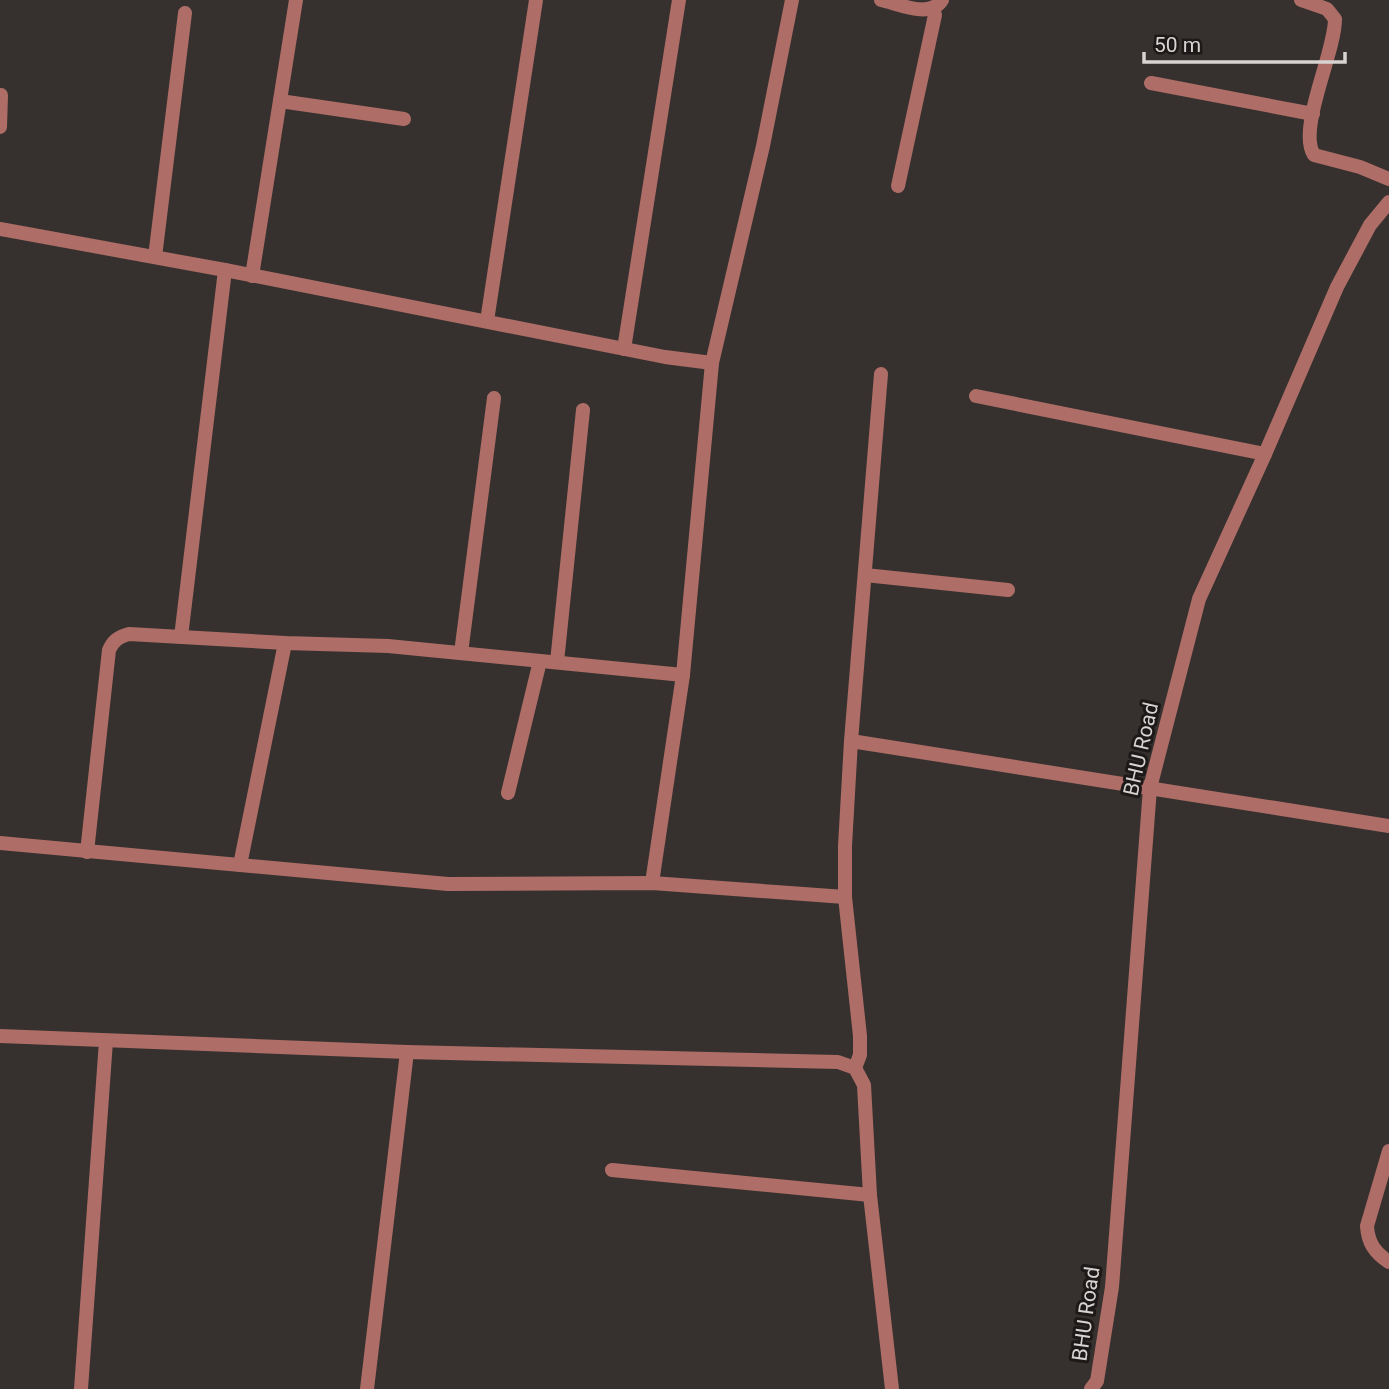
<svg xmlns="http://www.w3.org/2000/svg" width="1389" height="1389" font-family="Roboto,sans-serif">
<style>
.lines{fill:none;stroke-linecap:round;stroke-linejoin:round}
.minor{stroke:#ae6d67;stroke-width:14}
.labels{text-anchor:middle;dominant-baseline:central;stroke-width:6;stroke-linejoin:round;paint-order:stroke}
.street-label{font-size:21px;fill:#d7d3d2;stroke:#1c1918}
</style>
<rect width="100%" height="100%" fill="#36312e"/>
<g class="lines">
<!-- minor -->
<g class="minor">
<path d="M 881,0 C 899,4 930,19 942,0"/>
<path d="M 1301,0 L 1327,9 L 1335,19 C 1335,53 1297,129 1314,155 L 1360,167 L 1389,179"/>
<polyline points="1151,83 1313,114"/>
<polyline points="280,101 404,119"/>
<polyline points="0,127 1,95"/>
<polyline points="898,186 935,15 933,9"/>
<polyline points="0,229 225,270 665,357 712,363"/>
<polyline points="155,257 185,13"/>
<polyline points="252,276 296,0"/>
<polyline points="487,321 536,0"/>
<polyline points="624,349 679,0"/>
<polyline points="976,396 1265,454"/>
<polyline points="865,575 1008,590"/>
<polyline points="181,637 225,270"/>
<polyline points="461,653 494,398"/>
<polyline points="557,662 583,410"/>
<polyline points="851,741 1389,826"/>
<polyline points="508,793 540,661"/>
<polyline points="0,843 448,884 652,883 845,897"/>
<path d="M 87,852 L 109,650 C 113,641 118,637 129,634 L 285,643 L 388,646 L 683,675"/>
<polyline points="240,865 285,643"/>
<polyline points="652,883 683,675 712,363 763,146 792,0"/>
<polyline points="0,1036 407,1052 838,1062 855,1068 864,1085 870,1195 892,1389"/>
<polyline points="855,1068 860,1055 860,1036 845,897 845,846 851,741 881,374"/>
<path d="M 1389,1151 L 1367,1226 C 1368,1243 1375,1253 1389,1262"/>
<polyline points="612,1170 870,1195"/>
<polyline points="81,1389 106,1041"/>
<polyline points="367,1389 407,1052"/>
<polyline points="1091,1389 1097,1381 1112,1287 1150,788 1199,599 1265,454 1337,287 1370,225 1389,202"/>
</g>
</g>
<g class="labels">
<!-- street labels -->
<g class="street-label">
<text transform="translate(1141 749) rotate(-77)">BHU Road</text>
<text transform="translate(1086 1314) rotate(-82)">BHU Road</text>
</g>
</g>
<!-- scale -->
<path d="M1144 52v10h201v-10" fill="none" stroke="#d7d3d2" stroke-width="3.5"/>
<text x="1154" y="52" font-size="21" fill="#d7d3d2" stroke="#1c1918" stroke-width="5" paint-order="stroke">50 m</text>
</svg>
